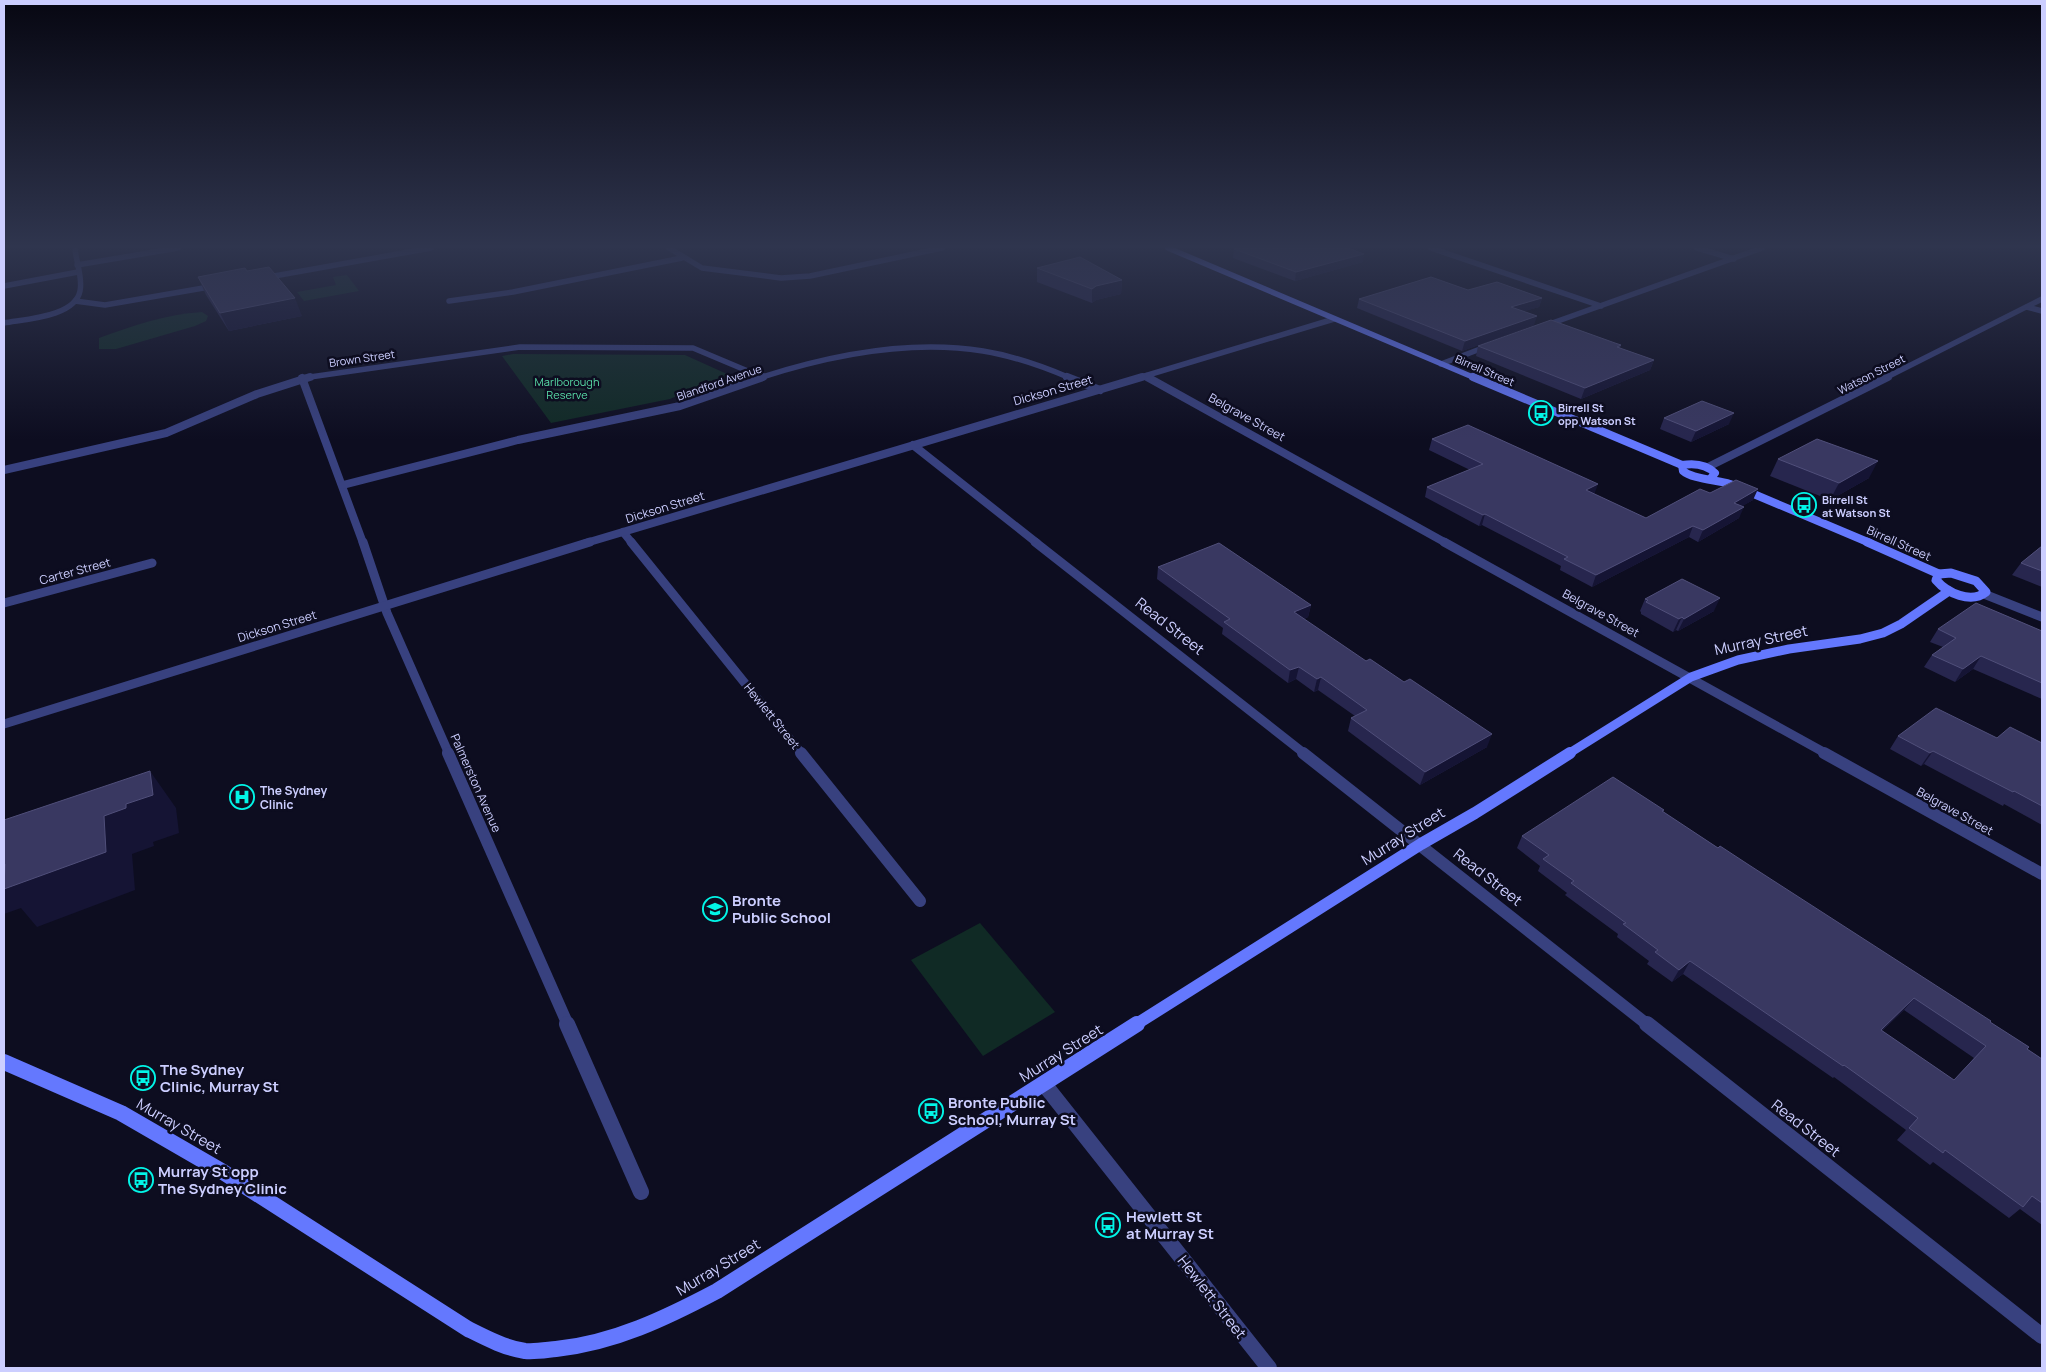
<svg xmlns="http://www.w3.org/2000/svg" width="2046" height="1372" font-family="Manrope,sans-serif">
<style>
.green{fill:#102a25}
.lines{fill:none;stroke-linecap:round;stroke-linejoin:round}
.minor-far4{stroke:#38417f;stroke-width:5.5}
.minor-far3{stroke:#38417f;stroke-width:8}
.minor-far2{stroke:#38417f;stroke-width:9}
.minor-far1{stroke:#38417f;stroke-width:12}
.minor{stroke:#38417f;stroke-width:16}
.tertiary-far3{stroke:#38417f;stroke-width:5.5}
.tertiary-far2{stroke:#38417f;stroke-width:8}
.tertiary-far1{stroke:#38417f;stroke-width:9}
.tertiary{stroke:#38417f;stroke-width:16}
.secondary-far4{stroke:#6478fe;stroke-width:5.5}
.secondary-far3{stroke:#6478fe;stroke-width:8}
.secondary-far2{stroke:#6478fe;stroke-width:9}
.secondary-far1{stroke:#6478fe;stroke-width:12}
.secondary{stroke:#6478fe;stroke-width:16}
.wall{fill:#27264e;fill-rule:evenodd}
.shaded-wall{fill:#151434}
.building{fill:#393861;stroke:#504f7a;fill-rule:evenodd}
.labels{text-anchor:middle;dominant-baseline:central;stroke-width:5;stroke-linejoin:round;paint-order:stroke}
.far-street-label{font-size:11px;fill:#ccceff;stroke:#0d0d20}
.far-park-label{font-size:11px;fill:#59dea8;stroke:#0d0d20}
.far-poi-label{font-size:11px;font-weight:bold;fill:#ccceff;stroke:#0d0d20;text-anchor:start}
.street-label{font-size:12px;fill:#ccceff;stroke:#0d0d20}
.poi-label{font-size:12px;font-weight:bold;fill:#ccceff;stroke:#0d0d20;text-anchor:start}
.near-street-label{font-size:15px;fill:#ccceff;stroke:#0d0d20}
.near-poi-label{font-size:15px;font-weight:bold;fill:#ccceff;stroke:#0d0d20;text-anchor:start}
</style>
<rect width="100%" height="100%" fill="#0d0d20"/>
<!-- green -->
<g class="green">
<polygon points="347,275 359,291 304,301 297,292 336,285 333,277"/>
<path d="M 202,312 L 208,316 L 206,321 L 195,326 L 116,349 L 99,349 L 99,338 C 132,326 166,314 202,312 Z"/>
<polygon points="513,354 685,355 727,374 724,379 709,382 670,399 551,423 502,356"/>
<polygon points="980,923 1055,1012 983,1056 911,960"/>
</g>
<g class="lines">
<!-- minor-far4 -->
<g class="minor-far4">
<polyline points="669,248 702,268 781,278 810,276 942,248"/>
<polyline points="1431,248 1601,306"/>
<polyline points="1697,248 1734,259"/>
<polyline points="77,265 178,248"/>
<polyline points="4,286 78,272"/>
<polyline points="449,301 513,292 682,258"/>
<polyline points="2027,307 2042,311"/>
<polyline points="1544,326 1762,248"/>
<polyline points="1441,364 1488,346"/>
<polyline points="303,378 520,347 693,348 762,377"/>
<path d="M 759,378 C 830,355 909,339 983,351 C 1014,356 1042,366 1070,378"/>
<polyline points="1138,378 1334,319"/>
</g>
<!-- minor-far3 -->
<g class="minor-far3">
<polyline points="1067,377 1100,390"/>
<polyline points="1147,377 1446,543"/>
<polyline points="302,378 363,543"/>
<polyline points="913,445 1037,543"/>
<polyline points="4,470 166,433 257,394 310,377"/>
<polyline points="343,485 518,440 680,406 763,377"/>
<polyline points="623,532 632,543"/>
<polyline points="586,543 1142,377"/>
</g>
<!-- minor-far2 -->
<g class="minor-far2">
<polyline points="363,542 387,613 449,754"/>
<polyline points="631,542 802,754"/>
<polyline points="1035,542 1305,754"/>
<polyline points="1444,542 1827,754"/>
<polyline points="4,603 152,563"/>
<polyline points="4,724 590,542"/>
</g>
<!-- minor-far1 -->
<g class="minor-far1">
<polyline points="448,753 568,1025"/>
<polyline points="801,753 920,901"/>
<polyline points="1303,753 1648,1025"/>
<polyline points="1824,753 2042,874"/>
</g>
<!-- minor -->
<g class="minor">
<polyline points="567,1024 641,1192"/>
<polyline points="1647,1024 2042,1336"/>
</g>
<!-- tertiary-far3 -->
<g class="tertiary-far3">
<polyline points="263,278 431,248"/>
<polyline points="75,301 105,305 215,286"/>
<path d="M 4,323 C 25,319 75,317 80,291 C 83,278 76,262 75,248"/>
<polyline points="1885,378 2042,299"/>
</g>
<!-- tertiary-far2 -->
<polyline class="tertiary-far2" points="1708,467 1888,377"/>
<!-- tertiary-far1 -->
<polyline class="tertiary-far1" points="1984,594 2042,617"/>
<!-- tertiary -->
<polyline class="tertiary" points="1044,1084 1269,1368"/>
<!-- secondary-far4 -->
<polyline class="secondary-far4" points="1168,248 1475,378"/>
<!-- secondary-far3 -->
<g class="secondary-far3">
<polyline points="1473,377 1682,465"/>
<path d="M 1682,465 L 1683,471 C 1692,479 1717,480 1730,484 L 1870,543"/>
<path d="M 1682,465 C 1694,463 1706,464 1715,473 L 1711,478"/>
</g>
<!-- secondary-far2 -->
<g class="secondary-far2">
<polyline points="1867,542 1939,574"/>
<path d="M 1951,573 L 1976,581 L 1986,592 C 1971,604 1947,593 1936,580 L 1939,574 Z"/>
<polyline points="1568,754 1691,677 1738,660 1789,649 1860,639 1883,633 1901,624 1949,591"/>
</g>
<!-- secondary-far1 -->
<polyline class="secondary-far1" points="1135,1025 1421,844 1475,813 1570,753"/>
<!-- secondary -->
<path class="secondary" d="M 4,1062 L 121,1113 L 223,1172 L 468,1329 C 486,1338 505,1348 525,1351 C 535,1352 546,1350 556,1349 C 614,1343 666,1318 717,1291 L 1137,1024"/>
</g>
<!-- wall -->
<g class="wall">
<polygon points="1234,249 1363,262 1295,281 1233,258"/>
<polygon points="1037,268 1122,280 1121,294 1096,300 1092,303 1037,282"/>
<polygon points="247,271 302,316 229,331 206,295 198,277"/>
<polygon points="1468,290 1542,298 1539,307 1524,311 1534,325 1462,351 1357,308 1359,299"/>
<polygon points="1621,345 1620,348 1654,360 1650,370 1581,399 1476,356 1478,346"/>
<polygon points="1664,418 1729,424 1691,442 1660,429"/>
<polygon points="1432,439 1594,494 1646,518 1710,493 1753,500 1742,506 1739,518 1698,542 1689,537 1592,587 1560,570 1561,566 1482,525 1479,526 1425,497 1427,487 1470,470 1429,450"/>
<polygon points="1778,459 1869,478 1830,500 1770,476"/>
<polygon points="2042,546 2042,587 2012,575 2021,563"/>
<polygon points="1158,567 1311,605 1308,617 1304,619 1487,747 1420,785 1348,731 1351,718 1355,716 1318,690 1314,692 1296,679 1288,683 1222,634 1223,628 1157,579"/>
<polygon points="1645,599 1714,611 1678,631 1676,630 1673,632 1641,614 1641,612 1640,611"/>
<polygon points="1938,629 2042,631 2042,699 1973,669 1955,682 1924,667 1932,655 1943,647 1930,642"/>
<polygon points="1898,736 1997,738 2042,743 2042,825 2004,804 2003,806 1924,764 1921,766 1890,749"/>
<path d="M 1664,810 L 1663,812 L 1718,848 L 1990,1022 L 2027,1049 L 2042,1059 L 2042,1225 L 2020,1209 L 2009,1218 L 1933,1162 L 1930,1165 L 1897,1140 L 1906,1130 L 1834,1077 L 1833,1078 L 1683,974 L 1672,982 L 1647,964 L 1649,961 L 1617,937 L 1618,934 L 1565,895 L 1567,893 L 1538,871 L 1540,866 L 1517,848 L 1522,836 ZM 1904,1010 L 1974,1058 L 1954,1080 L 1882,1031 Z"/>
</g>
<!-- shaded-wall -->
<g class="shaded-wall">
<polygon points="1364,254 1363,262 1295,281 1296,272"/>
<polygon points="1122,280 1121,294 1096,300 1092,303 1092,289 1096,286"/>
<polygon points="295,298 302,316 229,331 220,313"/>
<polygon points="1542,298 1539,307 1509,316 1511,307"/>
<polygon points="1537,316 1534,325 1462,351 1465,341"/>
<polygon points="1654,360 1650,370 1581,399 1585,388"/>
<polygon points="1734,413 1729,424 1691,442 1696,431"/>
<polygon points="1878,461 1869,478 1830,500 1839,483"/>
<polygon points="1598,484 1594,495 1586,490"/>
<polygon points="1758,489 1753,500 1729,514 1734,503"/>
<polygon points="1744,507 1739,518 1698,542 1703,530"/>
<polygon points="1485,514 1482,525 1479,526 1483,515"/>
<polygon points="1693,526 1689,537 1592,587 1596,575"/>
<polygon points="1720,598 1714,611 1678,631 1684,619"/>
<polygon points="1311,605 1308,617 1291,625 1294,612"/>
<polygon points="1682,617 1676,630 1673,632 1679,619"/>
<polygon points="1981,656 1973,669 1955,682 1963,669"/>
<polygon points="1299,667 1296,679 1288,683 1290,670"/>
<polygon points="1321,677 1318,690 1314,692 1317,679"/>
<polygon points="1492,734 1487,747 1420,785 1425,772"/>
<polygon points="1933,751 1924,764 1921,766 1930,753"/>
<polygon points="150,771 176,808 179,833 153,842 154,846 132,854 135,890 37,927 21,908 4,914 4,864 104,816 126,804"/>
<polygon points="1690,961 1683,974 1672,982 1679,970"/>
<polygon points="1914,998 1904,1010 1870,1042 1881,1030"/>
</g>
<!-- building -->
<g class="building">
<polygon points="1236,248 1348,248 1364,254 1296,272 1234,249"/>
<polygon points="1080,257 1122,280 1096,286 1092,289 1037,268"/>
<polygon points="269,267 295,298 220,313 198,277 245,268 247,271"/>
<polygon points="1431,277 1468,290 1497,282 1542,298 1511,307 1537,316 1465,341 1359,299"/>
<polygon points="1551,320 1615,343 1621,345 1617,347 1654,360 1585,388 1478,346"/>
<polygon points="1702,401 1734,413 1696,431 1664,418"/>
<polygon points="1468,425 1598,484 1586,490 1646,518 1700,489 1710,493 1736,480 1758,489 1734,503 1744,507 1703,530 1693,526 1596,575 1564,559 1568,557 1485,514 1483,515 1427,487 1483,464 1432,439"/>
<polygon points="1817,439 1878,461 1839,483 1778,459"/>
<polygon points="1219,543 1311,605 1294,612 1366,661 1370,659 1404,682 1410,679 1492,734 1425,772 1351,718 1367,710 1321,677 1317,679 1299,667 1290,670 1224,622 1230,619 1158,567"/>
<polygon points="2042,546 2042,571 2021,563"/>
<polygon points="1682,579 1720,598 1684,619 1682,617 1679,619 1646,602 1648,600 1645,599"/>
<polygon points="1976,603 2042,631 2042,683 1981,656 1963,669 1932,655 1956,638 1938,629"/>
<polygon points="1936,708 1997,738 2010,727 2042,743 2042,806 2014,791 2013,792 1933,751 1930,753 1898,736"/>
<polygon points="150,771 153,795 126,804 126,808 104,816 106,852 4,889 5,864 4,864 4,820"/>
<path d="M 1613,777 L 1664,810 L 1662,811 L 1718,848 L 1720,846 L 1749,865 L 1991,1021 L 1990,1022 L 2029,1047 L 2027,1049 L 2042,1059 L 2042,1203 L 2032,1196 L 2023,1207 L 1945,1150 L 1943,1153 L 1909,1128 L 1918,1118 L 1844,1065 L 1843,1066 L 1690,961 L 1679,970 L 1655,952 L 1658,950 L 1623,924 L 1626,923 L 1571,883 L 1574,881 L 1543,859 L 1549,855 L 1522,836 ZM 1914,998 L 1986,1046 L 1954,1080 L 1881,1030 Z"/>
</g>
<!-- sky -->
<linearGradient id="sky" x2="0" y2="1"><stop stop-color="#070712"/><stop offset="0.56" stop-color="#2f354e"/><stop offset="1" stop-color="#2f354e" stop-opacity="0"/></linearGradient>
<rect width="2046" height="440" fill="url(#sky)"/>
<!-- icons -->
<defs>
<symbol id="bus-ring" viewBox="-11 -11 22 22"><circle r="9.5" fill="#0d0d20" stroke="#02f5e7" stroke-width="1.5"/><path d="M-5-6H5V4H4V6H2V4H-2V6H-4V4H-5ZM-3.5-4V0h7V-4ZM-3.5 1.2v1.5H-2V1.2ZM2 1.2v1.5H3.5V1.2Z" fill="#02f5e7"/></symbol>
<symbol id="hospital-ring" viewBox="-11 -11 22 22"><circle r="9.5" fill="#0d0d20" stroke="#02f5e7" stroke-width="1.5"/><path d="M-5-5h3v3.5h4V-5h3V5h-3V1.5h-4V5h-3Z" fill="#02f5e7"/></symbol>
<symbol id="school-ring" viewBox="-11 -11 22 22"><circle r="9.5" fill="#0d0d20" stroke="#02f5e7" stroke-width="1.5"/><path d="M0-5L7-2L0 1L-7-2ZM-4 1L0 2.5L4 1V4Q0 6-4 4Z" fill="#02f5e7"/></symbol>
</defs>
<g fill-rule="evenodd">
<use href="#bus-ring" x="1527" y="399" width="28" height="28"/>
<use href="#bus-ring" x="1790" y="491" width="28" height="28"/>
<use href="#hospital-ring" x="228" y="783" width="28" height="28"/>
<use href="#school-ring" x="701" y="895" width="28" height="28"/>
<use href="#bus-ring" x="129" y="1064" width="28" height="28"/>
<use href="#bus-ring" x="917" y="1097" width="28" height="28"/>
<use href="#bus-ring" x="127" y="1166" width="28" height="28"/>
<use href="#bus-ring" x="1094" y="1211" width="28" height="28"/>
</g>
<g class="labels">
<!-- far-street labels -->
<g class="far-street-label">
<text transform="translate(362 358) rotate(-8)">Brown Street</text>
<text transform="translate(1485 370) rotate(23)">Birrell Street</text>
<text transform="translate(1871 374) rotate(-27)">Watson Street</text>
<text transform="translate(719 382) rotate(-19)">Blandford Avenue</text>
</g>
<!-- far-park labels -->
<g class="far-park-label">
<text x="567" y="381">Marlborough<tspan x="567" dy="13">Reserve</tspan></text>
</g>
<!-- far-poi labels -->
<g class="far-poi-label">
<text x="1558" y="407">Birrell St<tspan x="1558" dy="13">opp Watson St</tspan></text>
<text x="1822" y="499">Birrell St<tspan x="1822" dy="13">at Watson St</tspan></text>
</g>
<!-- street labels -->
<g class="street-label">
<text transform="translate(1053 390) rotate(-16)">Dickson Street</text>
<text transform="translate(1247 417) rotate(29)">Belgrave Street</text>
<text transform="translate(665 507) rotate(-17)">Dickson Street</text>
<text transform="translate(1899 543) rotate(24)">Birrell Street</text>
<text transform="translate(75 571) rotate(-15)">Carter Street</text>
<text transform="translate(1601 613) rotate(29)">Belgrave Street</text>
<text transform="translate(277 626) rotate(-17)">Dickson Street</text>
<text transform="translate(772 716) rotate(51)">Hewlett Street</text>
<text transform="translate(476 783) rotate(66)">Palmerston Avenue</text>
<text transform="translate(1955 811) rotate(29)">Belgrave Street</text>
</g>
<!-- poi labels -->
<g class="poi-label">
<text x="260" y="790">The Sydney<tspan x="260" dy="14">Clinic</tspan></text>
</g>
<!-- near-street labels -->
<g class="near-street-label">
<text transform="translate(1170 626) rotate(38)">Read Street</text>
<text transform="translate(1761 640) rotate(-12)">Murray Street</text>
<text transform="translate(1403 836) rotate(-32)">Murray Street</text>
<text transform="translate(1488 877) rotate(38)">Read Street</text>
<text transform="translate(1061 1053) rotate(-32)">Murray Street</text>
<text transform="translate(179 1126) rotate(30)">Murray Street</text>
<text transform="translate(1806 1128) rotate(38)">Read Street</text>
<text transform="translate(718 1267) rotate(-31)">Murray Street</text>
<text transform="translate(1212 1297) rotate(52)">Hewlett Street</text>
</g>
<!-- near-poi labels -->
<g class="near-poi-label">
<text x="732" y="900">Bronte<tspan x="732" dy="17">Public School</tspan></text>
<text x="160" y="1069">The Sydney<tspan x="160" dy="17">Clinic, Murray St</tspan></text>
<text x="948" y="1102">Bronte Public<tspan x="948" dy="17">School, Murray St</tspan></text>
<text x="158" y="1171">Murray St opp<tspan x="158" dy="17">The Sydney Clinic</tspan></text>
<text x="1126" y="1216">Hewlett St<tspan x="1126" dy="17">at Murray St</tspan></text>
</g>
</g>
<!-- border -->
<rect width="2046" height="1372" fill="none" stroke="#ccceff" stroke-width="10"/>
</svg>
